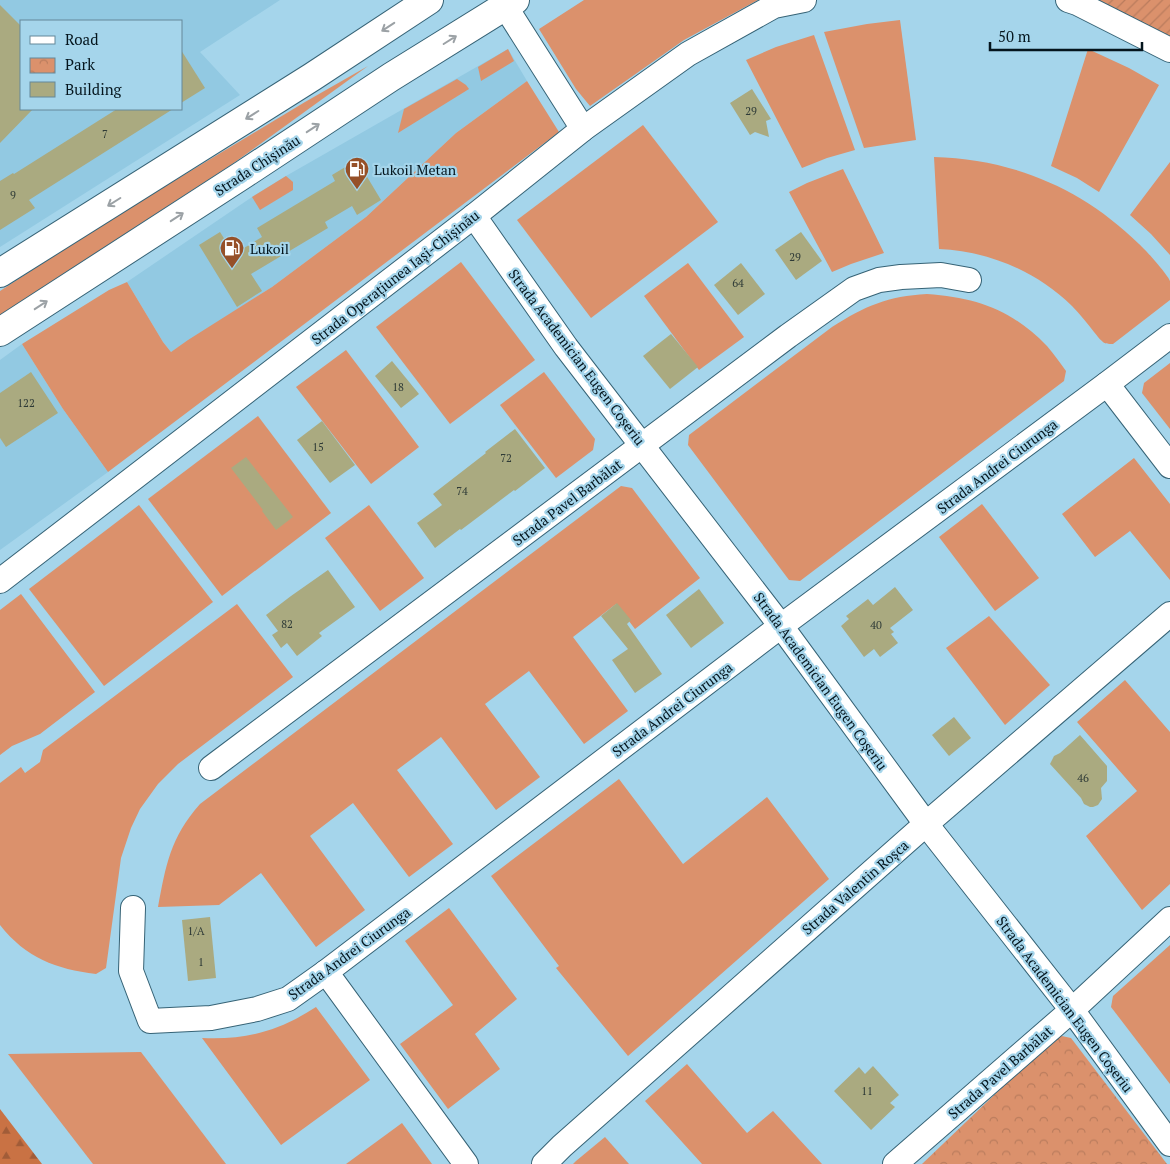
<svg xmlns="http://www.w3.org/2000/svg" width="1170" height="1164" font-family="'PT Serif',serif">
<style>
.built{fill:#92c9e2;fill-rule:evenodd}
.grass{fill:#db916c}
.forest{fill:url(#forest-firs)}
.park{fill:url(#park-crowns)}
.garden{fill:url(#garden-furrows)}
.building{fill:#aaaa80}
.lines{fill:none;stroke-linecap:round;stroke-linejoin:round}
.minor-casing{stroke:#366376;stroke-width:26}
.trunk-casing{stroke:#366376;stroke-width:30}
.minor{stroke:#fff;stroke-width:24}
.trunk{stroke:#fff;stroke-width:28}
.oneway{stroke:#9ba1a5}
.labels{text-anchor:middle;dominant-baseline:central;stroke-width:4.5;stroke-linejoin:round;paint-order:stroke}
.number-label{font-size:11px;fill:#2e3a36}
.street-label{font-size:14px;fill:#04151d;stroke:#a5d5eb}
.poi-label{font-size:14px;fill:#04151d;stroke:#a5d5eb;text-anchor:start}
</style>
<defs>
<pattern id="forest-firs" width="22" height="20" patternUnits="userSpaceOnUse" patternTransform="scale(1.25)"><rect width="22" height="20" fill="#c97244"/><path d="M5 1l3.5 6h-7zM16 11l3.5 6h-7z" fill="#a15c38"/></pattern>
<pattern id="park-crowns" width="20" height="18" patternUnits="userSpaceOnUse" patternTransform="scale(1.25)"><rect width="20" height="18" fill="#db916c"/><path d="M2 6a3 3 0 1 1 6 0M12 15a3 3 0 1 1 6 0" fill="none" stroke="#ba7c5d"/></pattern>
<pattern id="garden-furrows" width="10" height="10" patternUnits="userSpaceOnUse" patternTransform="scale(1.25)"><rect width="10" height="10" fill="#db916c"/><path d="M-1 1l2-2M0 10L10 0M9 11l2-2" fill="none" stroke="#ba7c5d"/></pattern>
</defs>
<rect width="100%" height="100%" fill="#a5d5eb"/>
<!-- built -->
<g class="built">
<path d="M 0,0 L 280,0 L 200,52 L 240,95 L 0,247 ZM 21,21 L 181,21 L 181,109 L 21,109 Z"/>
<polygon points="508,49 527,81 456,133 366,217 272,287 171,352 163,342 127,282 252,197 286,176"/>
<polygon points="22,344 63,409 108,472 0,550 0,360"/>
</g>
<!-- grass -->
<g class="grass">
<polygon points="584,0 758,0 684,40 590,106 576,89 539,29"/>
<polygon points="900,20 916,140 864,148 824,32 867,24"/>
<polygon points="814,35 855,150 827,158 802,168 746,60 776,47"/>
<polygon points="508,49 514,61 481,81 478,67"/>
<polygon points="1088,49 1129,68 1159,85 1099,192 1077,178 1051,166"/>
<polygon points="368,66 231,165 0,315 0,291 111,219 305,102"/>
<polygon points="457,79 466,85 469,89 398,133 404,109"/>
<polygon points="527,81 559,132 108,472 63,409 22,344 109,290 127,282 163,342 171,352 188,340 272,287 366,217 456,133"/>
<polygon points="643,125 718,222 591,318 517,220"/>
<path d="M 934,157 C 1012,159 1082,188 1139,244 C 1145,249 1168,275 1170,281 C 1170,287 1170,295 1170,300 L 1113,344 C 1109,344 1104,344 1102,341 C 1099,339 1097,335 1094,332 C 1087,323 1080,314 1072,306 C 1036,271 988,251 939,249 Z"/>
<polygon points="1170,162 1170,255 1151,234 1130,215"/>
<polygon points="843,169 884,253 851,264 832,272 789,192 807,183"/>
<polygon points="286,176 293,182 293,190 260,210 252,197"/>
<polygon points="461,262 535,360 450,424 376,327"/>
<polygon points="688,263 744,337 699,370 644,296"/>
<path d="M 927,294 C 977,298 1011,309 1047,346 C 1054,354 1060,363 1066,371 L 1064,381 L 800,581 L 789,580 L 688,445 L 689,435 L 832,327 C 865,306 888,296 927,294 Z"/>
<polygon points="346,350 419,447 371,484 296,387"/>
<polygon points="1170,363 1170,429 1142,393 1144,383"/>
<polygon points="544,372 595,439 593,450 556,478 500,405"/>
<polygon points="258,416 331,513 222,596 148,499"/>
<polygon points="1134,458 1170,504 1170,580 1130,531 1095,557 1062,514"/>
<path d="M 621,486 L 632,488 L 700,578 L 635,629 L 616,604 L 573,637 L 628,711 L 584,744 L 529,671 L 485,704 L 540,777 L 496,810 L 441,737 L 397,770 L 453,844 L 409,877 L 353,803 L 310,836 L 365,910 L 316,947 L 261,873 L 219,905 L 158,907 C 166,865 170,838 200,804 Z"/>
<polygon points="982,504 1039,578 995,611 939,537"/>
<polygon points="139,505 213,602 104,686 29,589"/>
<polygon points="369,505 424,578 380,611 325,538"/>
<polygon points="21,594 95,692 40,734 12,746 0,755 0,610"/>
<path d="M 237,604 L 293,677 L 178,764 L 158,784 L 140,809 L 131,828 L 121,858 L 106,968 L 96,974 C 56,969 26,958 0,925 L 0,783 L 21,767 L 25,773 L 40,762 L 43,750 Z"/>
<polygon points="989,616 1050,685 1005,725 946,648"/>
<polygon points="1125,680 1170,732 1170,884 1142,910 1086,836 1137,791 1077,722"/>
<polygon points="619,779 683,864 767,797 829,879 628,1056 556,968 559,966 491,876"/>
<polygon points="449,908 517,999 475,1034 500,1069 448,1109 400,1044 453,1005 405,941"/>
<polygon points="1170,945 1170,1084 1111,1007 1113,996"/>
<path d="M 316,1007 L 370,1080 L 281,1145 L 202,1038 C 247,1040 279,1031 316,1007 Z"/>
<polygon points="141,1052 226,1164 93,1164 8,1054"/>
<polygon points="687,1064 747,1133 773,1111 822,1164 702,1164 645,1101"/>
<polygon points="402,1123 432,1164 346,1164"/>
<polygon points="605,1137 629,1164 573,1164 576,1161"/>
</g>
<!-- forest -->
<polygon class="forest" points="0,1109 42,1164 0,1164"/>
<!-- park -->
<polygon class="park" points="1057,1035 1071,1038 1167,1164 922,1164"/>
<!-- garden -->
<polygon class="garden" points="1090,0 1170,0 1170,42"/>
<!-- building -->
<g class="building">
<polygon points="0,5 21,26 21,109 33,109 0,143"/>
<polygon points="181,50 205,88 181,103"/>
<polygon points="752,89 771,119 766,121 769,137 755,132 750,135 730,103"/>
<polygon points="117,109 173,109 29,200 35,208 0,230 0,181 13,173 14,174"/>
<polygon points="357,160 381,200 357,215 352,206 325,222 328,228 251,274 262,291 237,307 199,245 220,232 234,254 262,237 257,228 335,181 332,175"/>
<polygon points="801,232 822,261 796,280 775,250"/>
<polygon points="741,263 765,294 738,315 714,285"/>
<polygon points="671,334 698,367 670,389 643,356"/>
<polygon points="392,361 419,394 401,408 375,376"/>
<polygon points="31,372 58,413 6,447 0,438 0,393"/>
<polygon points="322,421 355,465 330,483 297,440"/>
<polygon points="515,429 545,468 515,491 514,490 461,530 460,529 435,548 417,523 442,505 433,494 486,453 485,452"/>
<polygon points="246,457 293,517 276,530 262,511 263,510 231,468"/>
<polygon points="328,570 355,607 319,633 322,636 297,656 287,643 281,648 272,635 278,631 266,615 291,596"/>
<polygon points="895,587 913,610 890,628 894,632 891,634 898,643 880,657 874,649 864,657 841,626 849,619 846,616 868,599 873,605"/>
<polygon points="699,589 724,623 691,648 666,615"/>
<polygon points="617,603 631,620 627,624 662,674 635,693 612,660 628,649 601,616"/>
<polygon points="954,717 971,738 949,756 932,735"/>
<polygon points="1080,735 1107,766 1107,781 1101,788 1102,799 1098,805 1093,807 1090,807 1084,804 1081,798 1050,764 1054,756 1060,753"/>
<polygon points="210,917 216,978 188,981 182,920"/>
<polygon points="873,1066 899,1095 890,1103 895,1107 871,1130 834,1091 859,1067 865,1074"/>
</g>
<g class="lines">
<defs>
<g id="minor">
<polyline points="1068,0 1077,3 1170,50"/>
<polyline points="505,6 583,129"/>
<polyline points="474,216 566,347 781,626 926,824 1072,1010 1170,1144"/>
<polyline points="1107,384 1170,466"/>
<polyline points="0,581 474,216 583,129 688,54 774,6 804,0"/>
<polyline points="211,768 788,336 854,289 879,280 901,277 941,275 969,280"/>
<polyline points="133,908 131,971 150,1021 211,1018 257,1009 288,999 326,972 781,626 1107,384 1170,336"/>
<polyline points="326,972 466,1164"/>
<polyline points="544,1164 562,1146 926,824 1170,614"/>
<polyline points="895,1164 1072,1010 1170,919"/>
</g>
<g id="trunk">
<polyline points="0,273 312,77 429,0"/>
<polyline points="0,332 244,174 391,77 515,0"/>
</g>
</defs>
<!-- minor casing -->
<use href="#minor" class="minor-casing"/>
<!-- trunk casing -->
<use href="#trunk" class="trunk-casing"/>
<!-- minor -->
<use href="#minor" class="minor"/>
<!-- trunk -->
<use href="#trunk" class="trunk"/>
</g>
<!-- one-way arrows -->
<defs><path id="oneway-shaft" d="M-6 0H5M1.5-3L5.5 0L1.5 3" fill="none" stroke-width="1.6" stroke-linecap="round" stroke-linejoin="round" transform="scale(1.25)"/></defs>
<g class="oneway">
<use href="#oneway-shaft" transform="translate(388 27) rotate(147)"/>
<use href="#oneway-shaft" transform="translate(450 40) rotate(-32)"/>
<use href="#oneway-shaft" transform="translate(252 115) rotate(148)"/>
<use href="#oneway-shaft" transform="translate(313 128) rotate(-33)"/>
<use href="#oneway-shaft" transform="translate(114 202) rotate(148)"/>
<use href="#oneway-shaft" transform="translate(177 217) rotate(-33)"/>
<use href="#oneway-shaft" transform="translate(41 305) rotate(-33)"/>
</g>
<!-- icons -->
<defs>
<symbol id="fuel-pin" viewBox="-11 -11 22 30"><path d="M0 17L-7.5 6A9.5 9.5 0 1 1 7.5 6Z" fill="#965028" stroke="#a5d5eb"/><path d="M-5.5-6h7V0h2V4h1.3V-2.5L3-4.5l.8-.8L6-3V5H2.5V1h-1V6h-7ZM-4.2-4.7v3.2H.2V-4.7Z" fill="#fff"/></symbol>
</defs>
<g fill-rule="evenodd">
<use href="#fuel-pin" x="343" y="155" width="28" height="38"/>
<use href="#fuel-pin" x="218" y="234" width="28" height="38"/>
</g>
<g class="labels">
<!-- number labels -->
<g class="number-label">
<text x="751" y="111">29</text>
<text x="105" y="134">7</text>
<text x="13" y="195">9</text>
<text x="795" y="257">29</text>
<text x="738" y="283">64</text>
<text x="398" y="387">18</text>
<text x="26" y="403">122</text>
<text x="318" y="447">15</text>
<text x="506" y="458">72</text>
<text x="462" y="491">74</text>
<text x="287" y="624">82</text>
<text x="876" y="625">40</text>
<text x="1083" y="778">46</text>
<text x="196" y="931">1/A</text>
<text x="201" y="962">1</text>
<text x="867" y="1091">11</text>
</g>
<!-- street labels -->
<g class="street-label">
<text transform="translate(257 165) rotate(-33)">Strada Chișinău</text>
<text transform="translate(395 277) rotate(-38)">Strada Operațiunea Iași-Chișinău</text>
<text transform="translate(577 357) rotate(53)">Strada Academician Eugen Coșeriu</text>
<text transform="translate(997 466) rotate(-37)">Strada Andrei Ciurunga</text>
<text transform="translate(567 502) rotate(-37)">Strada Pavel Barbălat</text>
<text transform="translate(821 681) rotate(54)">Strada Academician Eugen Coșeriu</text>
<text transform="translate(672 709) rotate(-37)">Strada Andrei Ciurunga</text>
<text transform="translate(855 887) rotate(-41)">Strada Valentin Roșca</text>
<text transform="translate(349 953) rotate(-36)">Strada Andrei Ciurunga</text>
<text transform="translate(1065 1004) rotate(53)">Strada Academician Eugen Coșeriu</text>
<text transform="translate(1000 1072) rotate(-41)">Strada Pavel Barbălat</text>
</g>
<!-- poi labels -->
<g class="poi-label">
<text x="374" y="169">Lukoil Metan</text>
<text x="250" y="248">Lukoil</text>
</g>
</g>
<!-- legend -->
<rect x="20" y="20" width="162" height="90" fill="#a5d5eb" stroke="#658899"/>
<rect x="30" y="36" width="25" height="8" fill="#ffffff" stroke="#658899"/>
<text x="65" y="45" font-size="15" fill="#04151d">Road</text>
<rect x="30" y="58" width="25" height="15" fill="url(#park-crowns)" stroke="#658899"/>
<text x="65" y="70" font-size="15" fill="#04151d">Park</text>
<rect x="30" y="82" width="25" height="15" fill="#aaaa80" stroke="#658899"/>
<text x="65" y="95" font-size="15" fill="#04151d">Building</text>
<!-- scale -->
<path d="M990 42v8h152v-8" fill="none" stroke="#04151d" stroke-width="2.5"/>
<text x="998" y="42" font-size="15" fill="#04151d" stroke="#a5d5eb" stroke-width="4" paint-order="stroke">50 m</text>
</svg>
